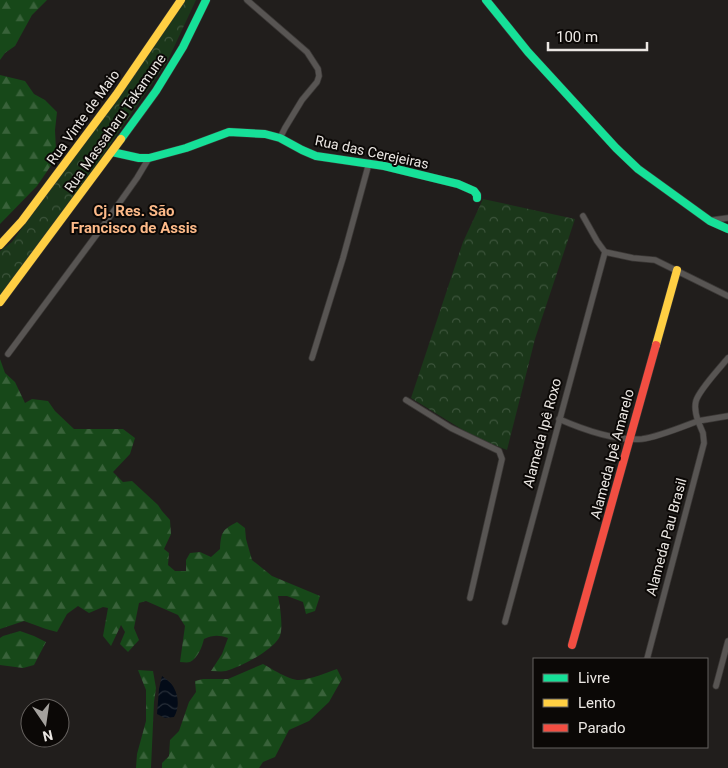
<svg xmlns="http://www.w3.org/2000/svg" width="728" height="768" font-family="Roboto,sans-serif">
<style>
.forest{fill:url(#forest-firs)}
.park{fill:url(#park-crowns)}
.water{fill:url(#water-waves)}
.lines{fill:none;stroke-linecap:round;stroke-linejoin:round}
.street-casing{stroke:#3b3836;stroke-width:7}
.fast-casing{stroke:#3b3836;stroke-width:9}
.slow-casing{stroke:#3b3836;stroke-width:9}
.jam-casing{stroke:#3b3836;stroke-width:9}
.street{stroke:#585553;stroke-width:5.5}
.fast{stroke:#16e098;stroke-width:8}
.slow{stroke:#ffcf43;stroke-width:8}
.jam{stroke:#f24e42;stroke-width:8}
.labels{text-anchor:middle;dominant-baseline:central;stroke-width:4;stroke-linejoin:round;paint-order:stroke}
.street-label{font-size:14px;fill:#ebe7e3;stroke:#0b0806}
.neighbourhood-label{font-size:15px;font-weight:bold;fill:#fdba89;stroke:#0b0806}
</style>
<defs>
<pattern id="forest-firs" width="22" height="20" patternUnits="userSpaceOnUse" patternTransform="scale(1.25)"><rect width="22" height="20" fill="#174819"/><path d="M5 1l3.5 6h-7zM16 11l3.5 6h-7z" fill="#39623a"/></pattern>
<pattern id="park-crowns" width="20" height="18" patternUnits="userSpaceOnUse" patternTransform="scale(1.25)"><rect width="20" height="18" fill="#1b371a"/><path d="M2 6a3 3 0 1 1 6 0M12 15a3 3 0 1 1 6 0" fill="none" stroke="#3c543b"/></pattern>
<pattern id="water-waves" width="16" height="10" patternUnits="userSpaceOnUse" patternTransform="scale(1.25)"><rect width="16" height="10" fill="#030b18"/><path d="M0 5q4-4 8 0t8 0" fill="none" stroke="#282f39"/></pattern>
</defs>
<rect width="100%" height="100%" fill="#211e1c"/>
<!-- forest -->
<g class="forest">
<polygon points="0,0 47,0 32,15 15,46 5,53 0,60"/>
<polygon points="0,75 25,81 34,94 45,100 57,112 55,130 56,150 52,164 37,186 0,224"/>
<path d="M 0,359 L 5,373 L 15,382 L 25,403 L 32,399 L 48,401 L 55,411 L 74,429 L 123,429 L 135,438 L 130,454 L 113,472 L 123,482 L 132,481 L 158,505 L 162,511 L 170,520 L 171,534 L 164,549 L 169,553 L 168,565 L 175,571 L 186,571 L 186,560 L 190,553 L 200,552 L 211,557 L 220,549 C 221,532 222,530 237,522 L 245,528 L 246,539 L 252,560 L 272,576 L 320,596 L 315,611 L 306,614 L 303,602 L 287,596 L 278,596 C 280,606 284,630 279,638 C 271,651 241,667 226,671 C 221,672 216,671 211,671 L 222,654 L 228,638 C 219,635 213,635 204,639 C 202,647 198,658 190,662 C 187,663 183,662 180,662 L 185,626 L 178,615 L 146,601 L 139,603 L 134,628 L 139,640 L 128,652 L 120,644 L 125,632 L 121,625 L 111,646 L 103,636 L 108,608 L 103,607 L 89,613 L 78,606 L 67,614 L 57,632 L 46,629 L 24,621 L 0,629 Z"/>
<polygon points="20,631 34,636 46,642 34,665 23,668 0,665 0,638 3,636"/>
<path d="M 263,664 C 272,669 289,680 299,680 C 311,679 326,673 337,669 L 342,679 L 329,702 L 309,721 L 289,730 L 275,757 L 263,762 L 259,768 L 162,768 L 162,763 L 169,756 L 170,740 L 179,731 L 189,702 L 196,692 L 195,681 L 203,679 L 228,679 Z"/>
<polygon points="138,670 153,671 156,688 154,702 151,768 136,768 137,754 146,721 146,690"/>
</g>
<!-- park -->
<g class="park">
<polygon points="185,0 196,0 167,62 103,155 24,264 0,301 0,251 12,242"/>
<polygon points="483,199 575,219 535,339 507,450 476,438 411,398 463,242"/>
</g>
<!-- water -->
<path class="water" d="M 162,676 C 166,679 172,683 174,688 C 179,697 179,709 174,717 L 165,718 L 157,714 L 159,689 Z"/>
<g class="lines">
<defs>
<g id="street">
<polyline points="247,0 307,52 318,69 319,76 317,82 302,100 285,128 280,138"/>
<polyline points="583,216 597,241 605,252 633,258 655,260 728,296"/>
<polyline points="713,220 728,218"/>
<polyline points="8,354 103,226 137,178 149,158"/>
<polyline points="312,358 343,258 369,163"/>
<polyline points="406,400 451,428 499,451 502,459 470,598"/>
<path d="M 559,419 C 584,430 614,441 642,439 C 658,437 682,427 698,421 C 696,415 694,408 696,401 C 699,390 720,368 728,358"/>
<polyline points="505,622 605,252"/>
<polyline points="647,659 704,443 703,433 698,421 728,416"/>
<polyline points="716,686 728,641"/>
</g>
<g id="fast">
<polyline points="486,0 528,52 616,148 638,169 710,221 728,229"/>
<polyline points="121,139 156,91 183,47 206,0"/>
<polyline points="112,152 139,158 149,158 186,148 229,132 265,134 280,138 302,150 316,156 384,166 458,184 474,191 477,195 477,198"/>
</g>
<g id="slow">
<polyline points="0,245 22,221 116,95 181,0"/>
<polyline points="0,302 121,139"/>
<polyline points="656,345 677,270"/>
</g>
<polyline id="jam" points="572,645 656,345"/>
</defs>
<!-- street casing -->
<use href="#street" class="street-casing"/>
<!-- fast casing -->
<use href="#fast" class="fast-casing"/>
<!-- slow casing -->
<use href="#slow" class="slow-casing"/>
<!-- jam casing -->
<use href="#jam" class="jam-casing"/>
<!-- street -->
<use href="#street" class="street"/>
<!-- fast -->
<use href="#fast" class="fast"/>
<!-- slow -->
<use href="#slow" class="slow"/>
<!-- jam -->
<use href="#jam" class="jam"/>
</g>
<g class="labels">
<!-- street labels -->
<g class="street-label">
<text transform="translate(83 117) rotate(-54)">Rua Vinte de Maio</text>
<text transform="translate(115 123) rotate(-55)">Rua Massaharu Takamune</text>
<text transform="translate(372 152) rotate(12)">Rua das Cerejeiras</text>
<text transform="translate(542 433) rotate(-75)">Alameda Ipê Roxo</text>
<text transform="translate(612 454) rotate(-75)">Alameda Ipê Amarelo</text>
<text transform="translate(666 537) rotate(-75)">Alameda Pau Brasil</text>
</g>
<!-- neighbourhood labels -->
<g class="neighbourhood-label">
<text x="134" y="211">Cj. Res. São<tspan x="134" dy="17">Francisco de Assis</tspan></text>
</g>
</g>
<!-- legend -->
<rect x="533" y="658" width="175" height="90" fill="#0b0806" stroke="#65615e"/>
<rect x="543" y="674" width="25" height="8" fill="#16e098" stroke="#65615e"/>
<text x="578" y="683" font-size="15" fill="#ebe7e3">Livre</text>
<rect x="543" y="699" width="25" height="8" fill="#ffcf43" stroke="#65615e"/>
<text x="578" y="708" font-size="15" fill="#ebe7e3">Lento</text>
<rect x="543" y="724" width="25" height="8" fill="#f24e42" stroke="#65615e"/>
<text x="578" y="733" font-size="15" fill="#ebe7e3">Parado</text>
<!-- north arrow -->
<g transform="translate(45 723) rotate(167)"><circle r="24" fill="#0b0806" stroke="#65615e"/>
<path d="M0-4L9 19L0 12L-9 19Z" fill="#a4a19d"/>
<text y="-8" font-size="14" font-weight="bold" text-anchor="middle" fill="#ebe7e3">N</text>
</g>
<!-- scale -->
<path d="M548 42v8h99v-8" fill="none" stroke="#ebe7e3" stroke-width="2.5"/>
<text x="556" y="42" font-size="15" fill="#ebe7e3" stroke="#0b0806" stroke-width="4" paint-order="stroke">100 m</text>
</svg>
